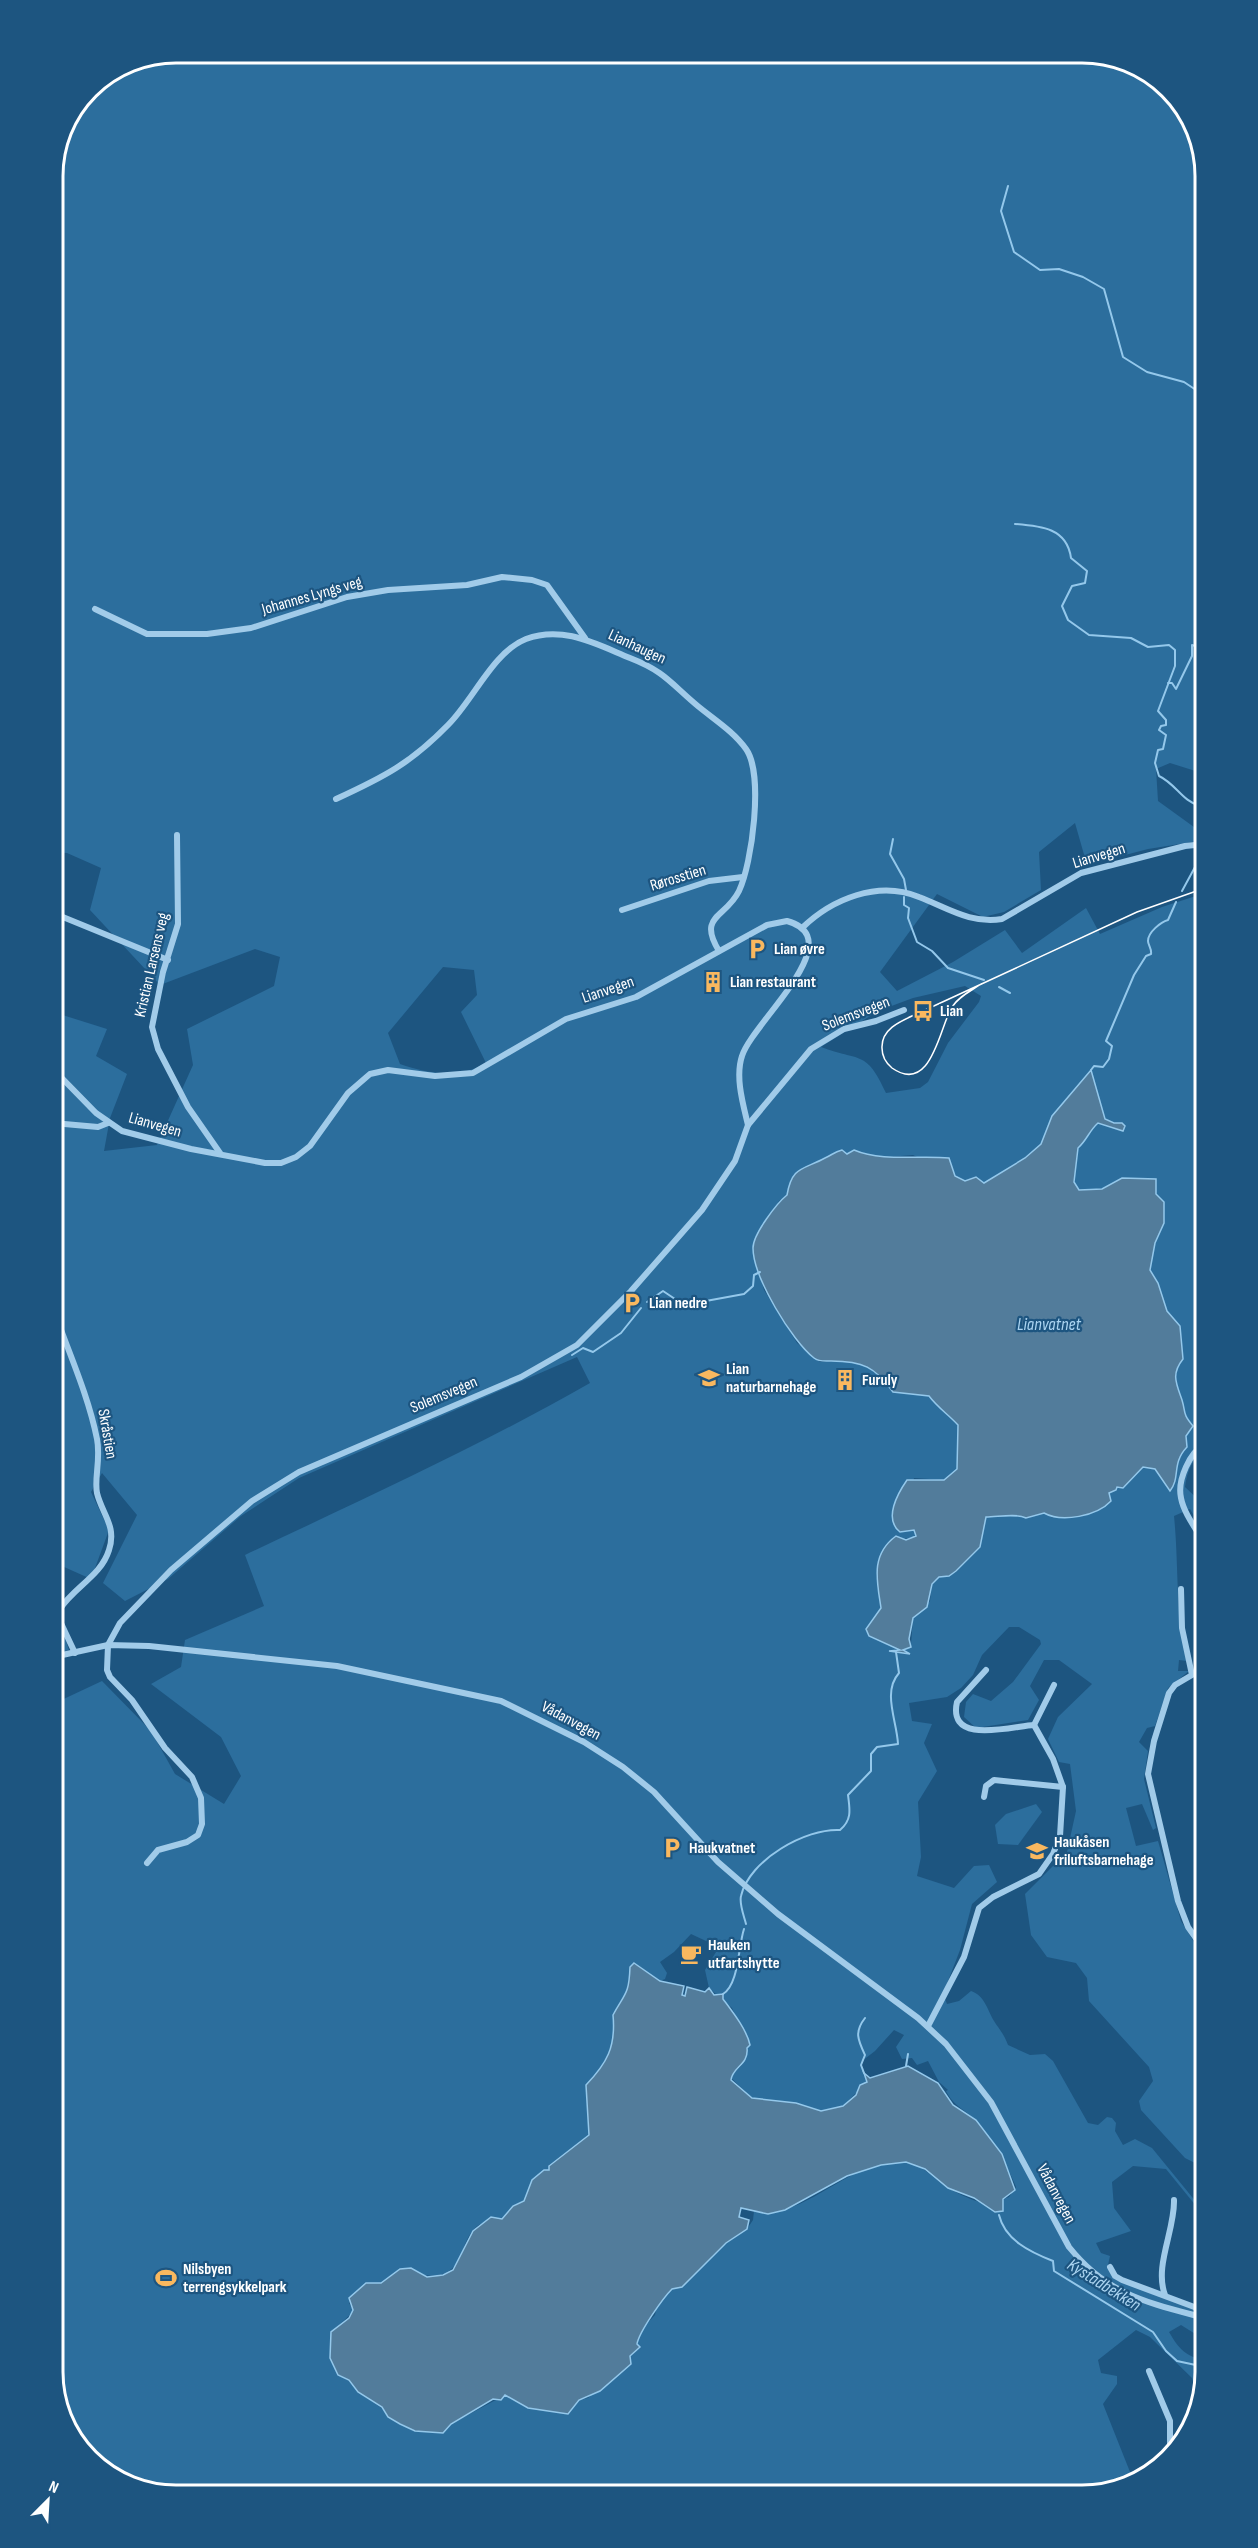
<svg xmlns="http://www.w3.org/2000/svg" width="1258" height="2548" font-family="'Sofia Sans Condensed',sans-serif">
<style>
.green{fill:#2c6e9d;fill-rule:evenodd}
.water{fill:#527c9b;stroke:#94c8eb;stroke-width:1.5}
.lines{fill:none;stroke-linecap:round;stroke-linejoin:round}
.stream{stroke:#94c8eb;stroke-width:2}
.street{stroke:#a1cbe9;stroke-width:6}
.tram{stroke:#fff;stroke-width:1.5}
.labels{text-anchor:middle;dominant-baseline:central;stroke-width:4.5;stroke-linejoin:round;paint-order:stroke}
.street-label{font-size:16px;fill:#fff;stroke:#1d5580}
.poi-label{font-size:16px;font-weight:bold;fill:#fff;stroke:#1d5580;text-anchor:start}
.water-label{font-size:18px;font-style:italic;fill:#acd5f1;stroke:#1d5580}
.rim{fill:none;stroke:#fff;stroke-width:3}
</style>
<rect width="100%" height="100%" fill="#1d5580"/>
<!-- green -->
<g class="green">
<path d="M 176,53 L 1090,53 L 1157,78 L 1196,129 L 1205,176 L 1205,774 L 1170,763 L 1156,769 L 1158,801 L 1205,835 L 1205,840 L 1148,849 L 1087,865 L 1075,823 L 1039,852 L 1041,890 L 1004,912 L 983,917 L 937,894 L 880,972 L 897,991 L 953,962 L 1005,930 L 1022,953 L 1086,908 L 1100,934 L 1162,907 L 1205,893 L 1205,1450 C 1192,1458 1187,1472 1185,1487 L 1205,1506 L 1205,1534 L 1190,1509 L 1174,1516 C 1179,1565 1175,1613 1187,1661 L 1179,1660 L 1178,1671 L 1189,1671 L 1168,1688 L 1155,1726 L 1147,1728 L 1139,1742 L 1148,1751 L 1144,1779 L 1156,1828 L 1153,1830 L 1142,1804 L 1126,1808 L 1136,1846 L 1158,1841 L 1181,1921 L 1199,1950 L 1205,1948 L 1205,2168 L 1185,2158 L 1141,2110 L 1139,2101 L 1153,2081 L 1149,2067 L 1089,2001 L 1087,1978 L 1076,1963 L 1047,1957 L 1031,1935 L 1025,1894 L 1067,1852 L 1076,1811 L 1070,1764 L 1059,1762 L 1048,1739 L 1058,1717 L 1092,1684 L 1059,1660 L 1044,1660 L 1030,1686 L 1039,1700 L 1028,1720 L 976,1728 L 964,1717 L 966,1702 L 973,1694 L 991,1701 L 1013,1682 L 1041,1644 L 1040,1640 L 1019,1627 L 1009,1627 L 982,1655 L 973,1675 L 961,1688 L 947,1697 L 909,1703 L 912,1721 L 932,1724 L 924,1743 L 937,1771 L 918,1802 L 921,1857 L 917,1876 L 954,1888 L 974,1866 L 989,1865 L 997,1882 L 972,1904 L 960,1950 L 943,1994 L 947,2004 L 959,2001 L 971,1991 C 985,1996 987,2009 994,2021 C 999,2029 1004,2034 1008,2045 L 1030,2055 L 1045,2054 L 1053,2061 L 1088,2123 L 1098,2125 L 1107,2117 L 1112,2118 L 1116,2123 L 1115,2131 L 1123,2145 L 1135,2139 L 1152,2148 L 1201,2208 L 1205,2207 L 1205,2217 L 1166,2169 L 1133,2166 L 1112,2182 L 1114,2208 L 1131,2231 L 1096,2243 L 1101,2253 L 1110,2256 L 1108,2265 L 1117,2280 L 1205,2313 L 1205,2329 L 1197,2335 L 1181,2325 L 1169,2332 C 1179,2349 1186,2357 1205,2360 L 1205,2372 L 1198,2396 L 1192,2378 L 1150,2337 L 1136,2330 L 1098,2360 L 1101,2373 L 1117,2376 L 1117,2384 L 1103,2404 L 1134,2482 L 1125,2487 L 1120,2476 L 1111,2490 L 1082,2495 L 168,2495 L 101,2470 L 62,2419 L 53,2372 L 53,1704 L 102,1681 L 151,1731 L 175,1774 L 224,1804 L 241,1776 L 221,1737 L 151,1684 L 181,1667 L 185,1640 L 264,1606 L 245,1555 C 361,1500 478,1447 590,1383 L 577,1357 L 299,1478 L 241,1516 L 168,1579 L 125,1601 L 103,1583 L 137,1515 L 102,1473 L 91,1492 L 109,1530 L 91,1579 L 53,1562 L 53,1012 L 107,1029 L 96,1056 L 127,1074 L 110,1118 L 104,1151 L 157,1145 L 193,1065 L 187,1029 L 274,986 L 280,957 L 255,949 L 160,985 L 90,910 L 101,868 L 67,853 L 53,852 L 53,168 L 62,129 L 89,89 L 129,62 ZM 443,967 L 474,970 L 477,995 L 461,1012 L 486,1063 C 459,1079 429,1074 400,1064 L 388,1033 ZM 965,986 L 981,996 L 979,1002 L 948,1043 L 928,1082 L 920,1088 L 886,1093 C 866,1049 860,1062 821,1047 L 878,1011 L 913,998 ZM 1091,1071 L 1105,1119 L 1123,1131 L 1098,1123 C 1089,1131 1087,1140 1078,1148 L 1074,1182 L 1079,1190 L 1102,1189 L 1122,1178 L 1156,1179 L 1156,1194 L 1164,1223 L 1155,1243 L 1150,1270 L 1158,1283 L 1167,1311 L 1180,1326 L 1183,1358 L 1176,1366 L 1174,1383 L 1183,1402 L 1187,1447 L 1176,1463 L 1174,1485 L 1162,1478 L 1155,1469 L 1142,1467 L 1123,1488 L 1116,1487 L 1109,1493 L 1053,1518 L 1044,1513 L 1026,1518 C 1016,1513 997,1515 986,1517 L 980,1547 L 956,1572 L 949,1576 L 939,1577 L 932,1584 L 930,1601 L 913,1618 L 911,1644 L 903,1650 L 889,1651 L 900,1650 L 869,1636 L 866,1630 L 881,1608 C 874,1568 875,1576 889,1541 L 916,1537 L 914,1530 L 900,1532 L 914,1478 L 944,1480 L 957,1469 L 958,1425 C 948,1414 938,1408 929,1396 L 893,1392 L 872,1368 L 849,1361 L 820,1362 L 797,1343 L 764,1290 L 753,1247 L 767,1217 L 774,1212 L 779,1201 L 787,1195 C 792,1167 803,1170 825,1158 C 832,1155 834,1152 842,1150 L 847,1154 L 855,1150 L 866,1155 L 888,1157 L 913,1155 L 965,1181 L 984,1183 L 1025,1158 L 1041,1144 L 1052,1116 ZM 691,1934 L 719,1947 L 705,1970 L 709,1988 L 732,2008 L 748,2046 L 742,2065 L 730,2077 L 752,2098 L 796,2103 L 821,2111 L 843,2106 L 867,2082 L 862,2069 L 862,2061 L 875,2051 L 894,2030 L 904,2035 L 896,2047 L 902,2059 L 912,2058 L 917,2065 L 928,2061 L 939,2082 L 948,2090 L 946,2091 C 955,2108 964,2108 976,2121 C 994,2140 1006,2163 1016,2187 L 1009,2197 L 1003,2199 L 1003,2208 C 987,2206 960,2196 947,2187 C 933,2179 922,2163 904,2162 C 858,2160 827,2196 786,2209 C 777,2212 764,2210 754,2211 L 753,2220 L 747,2229 L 726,2243 L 682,2287 L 672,2288 L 665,2296 L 656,2310 L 655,2315 L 641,2330 L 635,2352 L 588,2398 L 579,2400 L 568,2414 L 523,2406 L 515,2399 L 505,2395 L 451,2424 L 443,2433 L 415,2431 L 358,2392 L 349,2380 L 338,2375 C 335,2362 325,2343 333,2332 C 339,2323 348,2319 353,2310 L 349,2303 L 370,2283 L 381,2284 L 386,2279 L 416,2270 C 424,2276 427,2276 437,2275 C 464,2272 459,2243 476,2227 C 484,2220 494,2223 503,2218 C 511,2213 515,2205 524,2201 L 532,2180 L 544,2170 L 549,2171 L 549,2165 L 589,2135 L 586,2085 C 607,2063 616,2047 613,2015 C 625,1993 629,1995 630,1967 L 634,1963 L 660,1981 L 665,1979 L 667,1973 L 660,1962 L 674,1952 Z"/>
<polygon points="60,1624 69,1650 53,1654 53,1625"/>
<polygon points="1036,1804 1042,1812 1018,1845 998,1844 995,1825 1006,1814"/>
</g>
<!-- water -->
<g class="water">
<path d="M 1091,1070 L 1105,1119 L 1114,1123 L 1122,1123 L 1125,1126 L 1123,1131 L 1098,1123 C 1089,1131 1087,1140 1078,1148 L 1074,1182 L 1079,1190 L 1102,1189 L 1122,1178 L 1156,1179 L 1156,1194 L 1164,1202 L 1164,1223 L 1155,1243 L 1150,1270 L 1158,1283 L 1167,1311 L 1180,1326 L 1183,1359 C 1171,1374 1176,1383 1182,1400 C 1186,1413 1182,1413 1193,1426 L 1186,1436 L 1187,1447 C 1171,1464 1181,1477 1170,1491 L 1155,1469 L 1143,1467 L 1123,1488 L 1117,1487 L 1116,1490 L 1109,1493 L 1111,1501 C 1097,1516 1062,1523 1044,1513 L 1026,1518 C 1015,1513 998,1517 986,1517 L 980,1547 L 956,1571 L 949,1576 L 939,1577 L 932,1584 L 927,1607 L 913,1618 L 909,1639 L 911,1647 L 903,1650 L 910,1654 L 889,1651 L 900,1650 L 869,1636 L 866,1629 L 881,1608 C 877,1581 870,1555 896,1536 L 906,1540 L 916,1536 L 914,1530 L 900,1532 C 883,1519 898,1493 907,1480 L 944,1480 L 957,1469 L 958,1425 C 948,1414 938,1408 929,1396 L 893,1392 C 875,1367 863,1361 831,1361 C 825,1361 819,1362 814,1358 C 792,1341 753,1277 753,1248 C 753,1234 777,1203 787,1195 C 792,1166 803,1170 825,1158 C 832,1155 834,1152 842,1150 L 847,1154 L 854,1150 C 882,1162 920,1155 949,1158 L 955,1176 L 965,1181 L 976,1177 L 984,1183 L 1025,1158 L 1041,1144 L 1052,1116 Z"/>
<path d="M 634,1963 L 660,1981 L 684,1986 L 682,1995 L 685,1996 L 687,1987 L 705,1992 L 709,1988 L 714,1995 L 723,1994 L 723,1999 C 732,2011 747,2030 750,2045 L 747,2048 C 749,2065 732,2067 731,2080 L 752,2098 L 796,2103 L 821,2111 L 843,2106 L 856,2095 L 860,2085 L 867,2082 L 864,2073 L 870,2078 L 908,2066 L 938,2083 L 953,2105 L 976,2120 L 1002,2154 L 1015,2190 L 1003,2199 L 1003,2211 L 995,2212 L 974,2198 L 948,2188 L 925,2169 L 906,2162 L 881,2165 L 847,2176 L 785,2210 L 768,2214 L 741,2208 L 739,2217 L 749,2220 L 747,2229 L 726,2243 L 682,2287 L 672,2289 C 663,2298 639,2332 637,2344 L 640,2347 L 630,2356 L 631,2364 L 600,2391 L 579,2400 L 568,2414 L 528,2408 L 505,2395 L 501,2400 L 493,2399 L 451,2424 L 443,2433 L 415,2431 L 400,2424 L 388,2417 L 382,2407 L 358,2392 L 349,2380 L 338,2375 L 330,2358 L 331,2332 L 349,2318 L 353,2310 L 349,2298 L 366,2283 L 381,2283 L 400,2269 L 411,2268 L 427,2277 L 443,2275 L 453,2270 L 473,2231 L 491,2217 L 502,2219 L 513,2206 L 524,2201 L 532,2180 L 544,2170 L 549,2170 L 549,2166 L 589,2135 L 586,2085 C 607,2063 616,2047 613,2015 C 625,1993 629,1995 630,1967 Z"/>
</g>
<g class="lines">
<!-- stream -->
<g class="stream">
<polyline points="1008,186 1001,211 1014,252 1040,270 1059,269 1083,277 1104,289 1123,357 1147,372 1184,382 1199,392 1205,393"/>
<path d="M 1015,524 C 1041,526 1067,528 1071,558 L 1087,571 L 1085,583 L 1072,586 L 1062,606 L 1068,620 L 1089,635 L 1131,638 L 1148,647 L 1169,645 L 1175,650 L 1175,666 L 1158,711 L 1166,720 L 1166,725 L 1161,726 L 1159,730 L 1166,735 L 1163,749 L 1158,750 L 1155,763 L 1159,776 C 1176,784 1182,801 1200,806 L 1205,815"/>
<polyline points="1168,683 1172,683 1176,689 1192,656 1192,645 1199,647 1205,643"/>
<polyline points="893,839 890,854 904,879 906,890"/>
<polyline points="1182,891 1201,856 1200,850"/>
<polyline points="904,897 904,905 909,908 908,918 917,942 932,951 948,968 984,980"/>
<polyline points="999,987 1010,993"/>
<path d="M 1091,1070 L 1094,1066 L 1103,1067 L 1109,1059 L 1112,1046 L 1106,1041 L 1134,975 L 1146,956 L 1151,954 C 1152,949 1148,945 1148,941 C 1148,932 1161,922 1168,920 L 1176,902"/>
<polyline points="647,1302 663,1291 684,1305 744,1294 753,1286 754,1275 760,1272"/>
<polyline points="572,1355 583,1348 593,1352 621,1333 641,1308"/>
<path d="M 746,1924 C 744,1916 739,1904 741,1896 C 749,1860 806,1828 840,1830 C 852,1820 850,1810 848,1795 L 871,1771 L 871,1754 L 877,1747 L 898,1744 C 897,1721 882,1692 899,1673 L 896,1652"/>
<path d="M 723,1994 C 739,1984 738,1947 744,1929"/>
<polyline points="906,2066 908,2054"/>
<path d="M 864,2073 L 861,2065 L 865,2055 C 858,2040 854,2032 865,2018"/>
<path d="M 999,2215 C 1005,2240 1030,2252 1053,2261 L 1054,2271 L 1153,2332 L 1166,2351 L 1177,2361 L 1205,2367"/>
</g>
<!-- street -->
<g class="street">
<polyline points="95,609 147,634 207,634 251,628 347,597 388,590 467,585 502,577 532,580 547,585 585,638"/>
<path d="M 336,799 C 384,777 411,763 448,725 C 474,699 493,652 526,639 C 563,625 596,644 630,658 C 666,672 671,684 699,707 C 715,720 734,732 746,749 C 764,774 752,864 739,891 C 726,918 697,915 719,951"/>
<polyline points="177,835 178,924 163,972 152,1027 158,1049 188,1107 220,1153"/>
<polyline points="622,910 709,881 743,877"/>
<polyline points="53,913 168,960"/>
<path d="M 802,928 C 832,899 878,880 919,897 C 948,908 970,924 1002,919 L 1081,873 L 1185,846 L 1205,844"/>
<path d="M 53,1069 L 96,1113 L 122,1131 L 191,1149 L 265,1163 L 281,1163 L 296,1157 L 310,1146 L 348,1093 L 370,1074 L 388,1070 L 435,1076 L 473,1073 L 566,1019 L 636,997 L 767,925 L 787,921 C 852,939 752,1023 742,1056 C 735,1077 743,1104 748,1125"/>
<polyline points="53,1123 98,1127 108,1123"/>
<path d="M 53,1308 C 68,1351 88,1394 97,1439 C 101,1459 94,1478 97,1493 C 102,1514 117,1526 109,1550 C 101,1576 74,1587 60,1609 L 59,1619 L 75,1653"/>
<path d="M 1205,1544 C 1197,1530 1184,1514 1181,1498 C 1177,1480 1190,1452 1205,1444"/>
<polyline points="1181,1589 1182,1628 1192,1675 1175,1685 1169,1693 1154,1741 1148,1774 1178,1901 1188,1927 1205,1951"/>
<path d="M 53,1657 L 108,1645 L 149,1646 L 337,1666 L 501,1701 L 584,1742 L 623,1767 L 654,1792 L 718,1862 L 778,1914 L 918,2018 L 946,2044 L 991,2102 L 1069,2247 C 1107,2295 1149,2303 1205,2318"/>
<path d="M 986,1670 L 957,1702 C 947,1746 1013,1726 1034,1725"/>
<polyline points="1034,1725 1054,1685"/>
<polyline points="984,1797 986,1786 994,1780 1063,1787"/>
<polyline points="147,1863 158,1850 187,1842 198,1835 202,1824 201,1798 192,1777 165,1748 132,1700 110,1677 107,1670 108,1645 120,1623 171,1570 252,1501 299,1472 521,1377 577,1345 631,1291 702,1210 735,1161 748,1125 811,1049 844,1029 876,1021 904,1010"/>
<polyline points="928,2026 964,1957 979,1908 993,1897 1039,1874 1053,1854 1060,1836 1063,1787 1053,1759 1034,1725"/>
<polyline points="1110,2267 1115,2276 1122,2280 1205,2311"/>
<path d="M 1165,2295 C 1154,2266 1175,2230 1174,2200"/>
<polyline points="1149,2371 1170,2421 1170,2453"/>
</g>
<!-- tram -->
<path class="tram" d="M 981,984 C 971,991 959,996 952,1007 C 940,1025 932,1096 892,1068 C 886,1063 882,1056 882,1048 C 881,1026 907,1019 923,1011 L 1137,912 L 1205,888"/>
</g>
<!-- icons -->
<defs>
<symbol id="parking-bare" viewBox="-9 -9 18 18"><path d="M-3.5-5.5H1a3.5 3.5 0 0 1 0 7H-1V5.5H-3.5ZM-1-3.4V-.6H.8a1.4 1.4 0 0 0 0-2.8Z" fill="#f9b85f" stroke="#1d5580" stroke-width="2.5" paint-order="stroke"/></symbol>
<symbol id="building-bare" viewBox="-9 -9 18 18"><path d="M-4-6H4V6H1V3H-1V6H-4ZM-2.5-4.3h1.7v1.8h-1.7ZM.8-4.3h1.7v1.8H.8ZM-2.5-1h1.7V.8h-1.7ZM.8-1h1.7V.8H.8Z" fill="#f9b85f" stroke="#1d5580" stroke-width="2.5" paint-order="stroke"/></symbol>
<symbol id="bus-bare" viewBox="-9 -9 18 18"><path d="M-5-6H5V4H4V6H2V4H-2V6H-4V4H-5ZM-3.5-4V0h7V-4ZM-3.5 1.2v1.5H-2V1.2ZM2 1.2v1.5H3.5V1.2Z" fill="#f9b85f" stroke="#1d5580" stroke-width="2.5" paint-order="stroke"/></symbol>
<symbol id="school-bare" viewBox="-9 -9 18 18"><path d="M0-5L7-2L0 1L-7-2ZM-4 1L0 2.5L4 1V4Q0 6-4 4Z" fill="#f9b85f" stroke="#1d5580" stroke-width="2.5" paint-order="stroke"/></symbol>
<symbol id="cafe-bare" viewBox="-9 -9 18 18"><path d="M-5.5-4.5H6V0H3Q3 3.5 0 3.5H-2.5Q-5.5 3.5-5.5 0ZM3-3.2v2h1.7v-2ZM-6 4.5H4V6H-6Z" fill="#f9b85f" stroke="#1d5580" stroke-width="2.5" paint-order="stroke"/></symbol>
<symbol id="stadium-bare" viewBox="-9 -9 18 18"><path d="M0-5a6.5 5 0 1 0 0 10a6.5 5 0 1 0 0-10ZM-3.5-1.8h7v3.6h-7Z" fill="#f9b85f" stroke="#1d5580" stroke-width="2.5" paint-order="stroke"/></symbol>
</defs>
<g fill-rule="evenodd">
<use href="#parking-bare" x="742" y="934" width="30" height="30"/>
<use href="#building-bare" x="698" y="967" width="30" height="30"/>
<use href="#bus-bare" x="908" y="996" width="30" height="30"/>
<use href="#parking-bare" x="617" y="1288" width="30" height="30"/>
<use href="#school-bare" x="694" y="1363" width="30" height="30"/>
<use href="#building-bare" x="830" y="1365" width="30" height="30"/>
<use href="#parking-bare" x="657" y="1833" width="30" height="30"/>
<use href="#school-bare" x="1022" y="1836" width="30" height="30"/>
<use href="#cafe-bare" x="676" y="1939" width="30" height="30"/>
<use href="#stadium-bare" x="151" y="2263" width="30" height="30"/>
</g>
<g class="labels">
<!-- street labels -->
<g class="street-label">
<text transform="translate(312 596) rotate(-16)">Johannes Lyngs veg</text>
<text transform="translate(637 647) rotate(25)">Lianhaugen</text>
<text transform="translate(1099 856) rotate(-17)">Lianvegen</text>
<text transform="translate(678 878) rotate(-17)">Rørosstien</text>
<text transform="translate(152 965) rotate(-77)">Kristian Larsens veg</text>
<text transform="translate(608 990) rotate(-19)">Lianvegen</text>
<text transform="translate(856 1014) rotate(-21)">Solemsvegen</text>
<text transform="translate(155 1125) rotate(16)">Lianvegen</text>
<text transform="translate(444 1395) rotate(-23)">Solemsvegen</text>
<text transform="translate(107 1434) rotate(80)">Skråstien</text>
<text transform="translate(571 1721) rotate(28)">Vådanvegen</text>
<text transform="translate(1056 2194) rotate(62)">Vådanvegen</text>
</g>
<!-- poi labels -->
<g class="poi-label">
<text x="774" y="949">Lian øvre</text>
<text x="730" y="982">Lian restaurant</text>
<text x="940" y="1011">Lian</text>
<text x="649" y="1303">Lian nedre</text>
<text x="726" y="1369">Lian<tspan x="726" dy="18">naturbarnehage</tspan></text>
<text x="862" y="1380">Furuly</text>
<text x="1054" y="1842">Haukåsen<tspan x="1054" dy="18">friluftsbarnehage</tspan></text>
<text x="689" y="1848">Haukvatnet</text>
<text x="708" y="1945">Hauken<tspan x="708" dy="18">utfartshytte</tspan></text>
<text x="183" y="2269">Nilsbyen<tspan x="183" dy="18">terrengsykkelpark</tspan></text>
</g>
<!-- water labels -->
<g class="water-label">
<text x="1049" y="1324">Lianvatnet</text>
<text transform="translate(1104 2285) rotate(32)">Kystadbekken</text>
</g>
</g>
<!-- crop -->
<path d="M0 0H1258V2548H0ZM176 63H1082A113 113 0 0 1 1195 176V2372A113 113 0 0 1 1082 2485H176A113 113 0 0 1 63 2372V176A113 113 0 0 1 176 63Z" fill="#1d5580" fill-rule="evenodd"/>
<path class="rim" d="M176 63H1082A113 113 0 0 1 1195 176V2372A113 113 0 0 1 1082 2485H176A113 113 0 0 1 63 2372V176A113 113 0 0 1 176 63Z"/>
<!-- north arrow -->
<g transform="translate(48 2500) rotate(24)" stroke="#1d5580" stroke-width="4.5" paint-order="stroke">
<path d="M0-4.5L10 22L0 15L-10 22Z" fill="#ffffff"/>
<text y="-9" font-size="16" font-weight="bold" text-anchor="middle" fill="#ffffff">N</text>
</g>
</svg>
